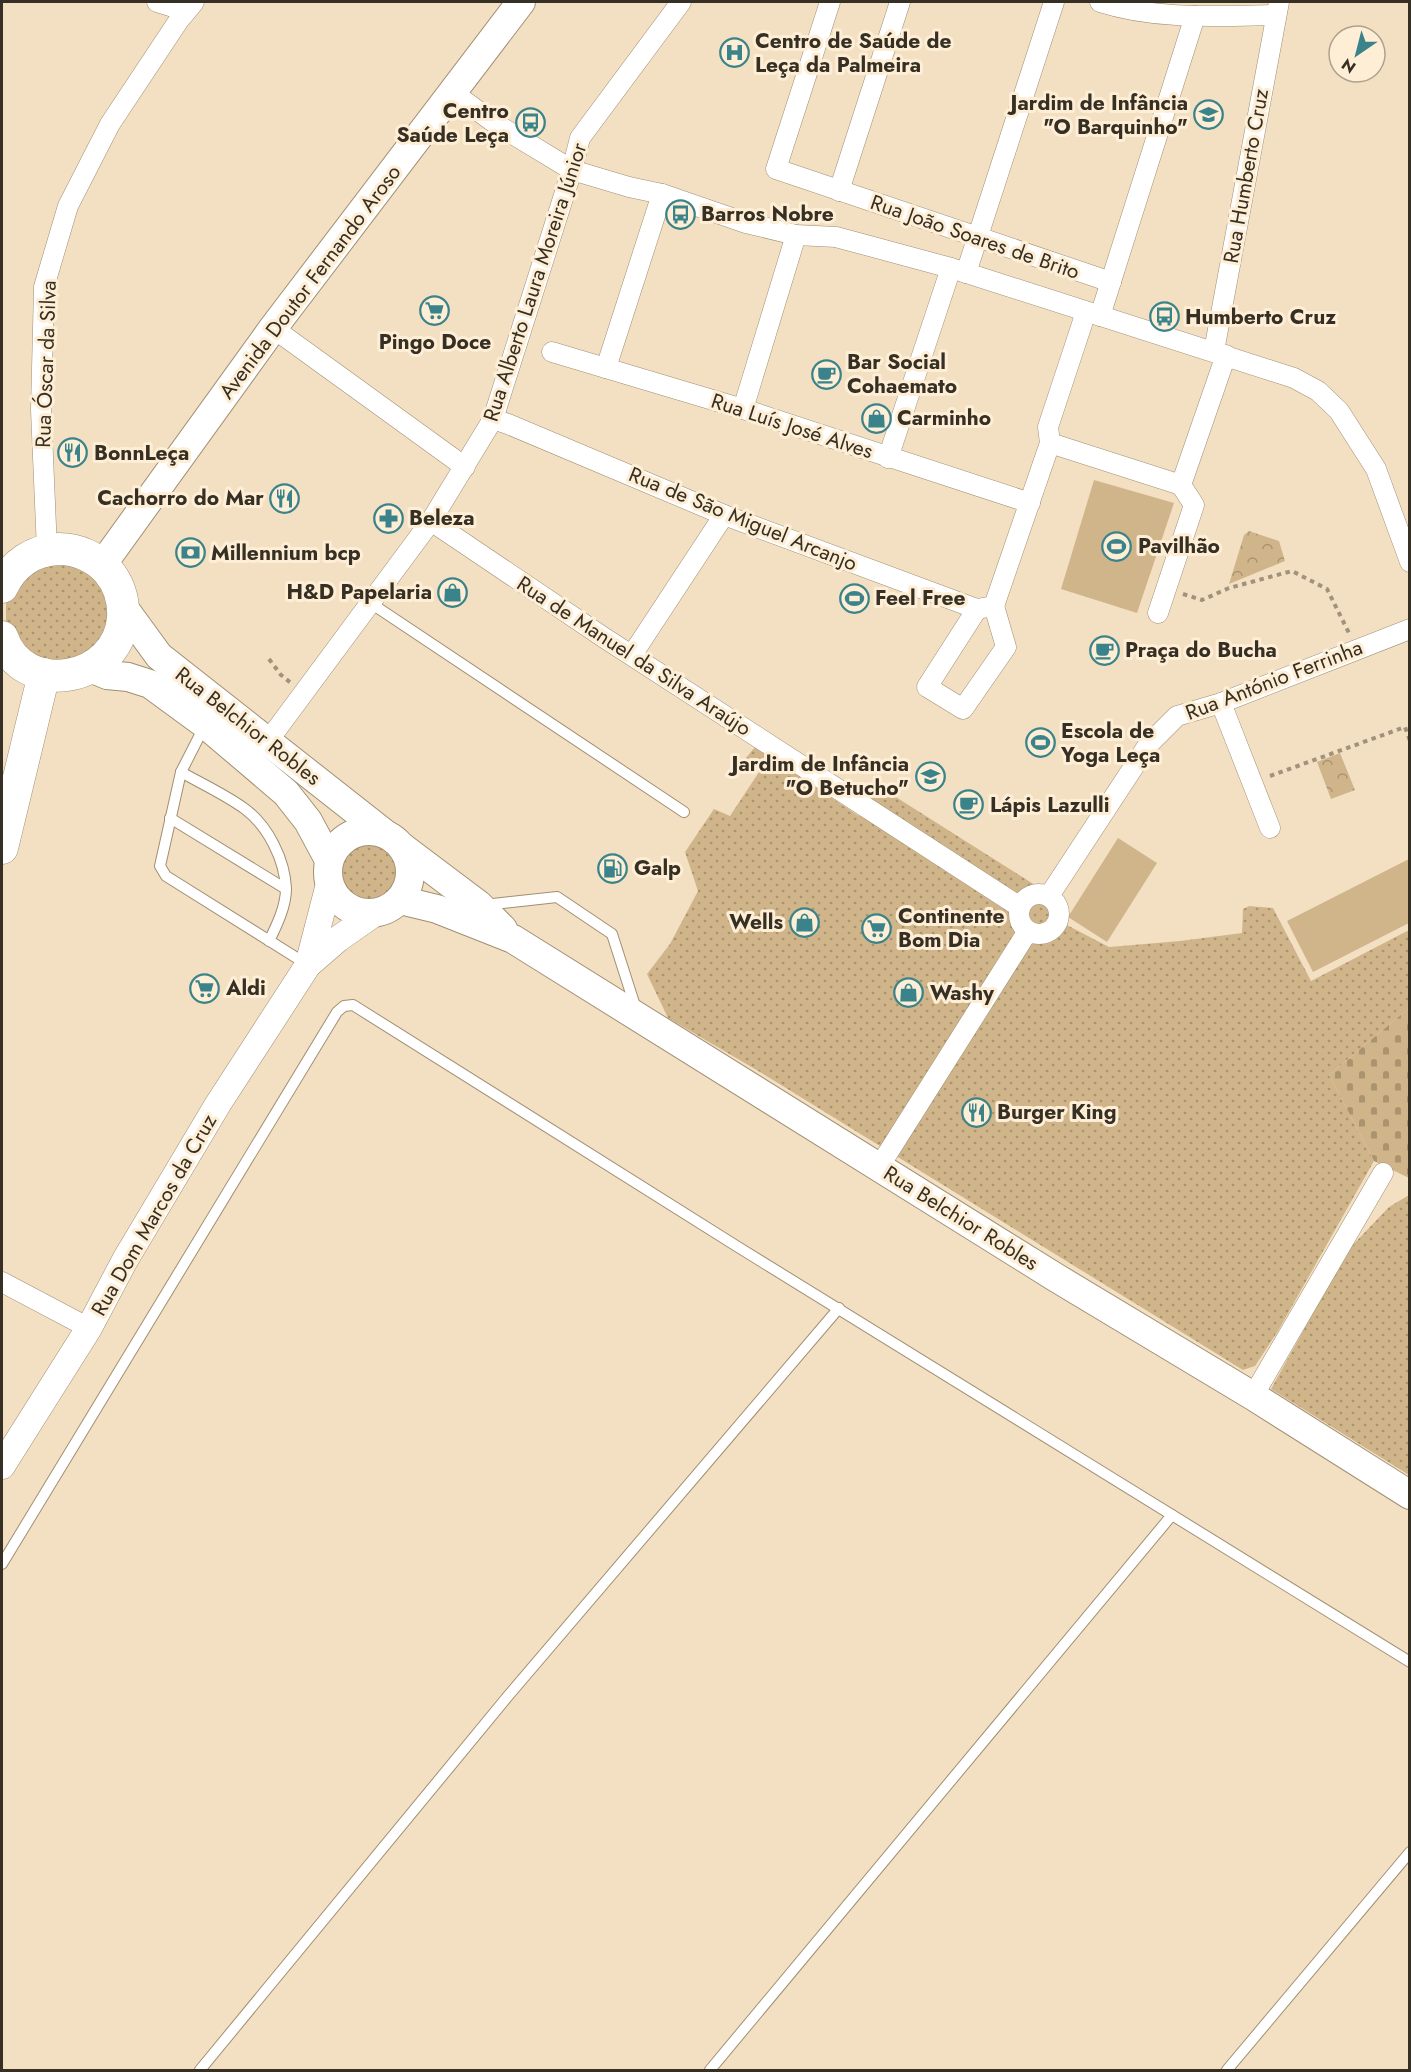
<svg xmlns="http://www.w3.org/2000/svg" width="1411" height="2072" font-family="Jost,sans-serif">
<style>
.grass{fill:url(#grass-dots)}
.cemetery{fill:url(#cemetery-stones)}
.park{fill:url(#park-crowns)}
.pitch{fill:#d0b58a}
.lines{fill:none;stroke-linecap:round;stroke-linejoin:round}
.service-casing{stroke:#a18f73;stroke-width:12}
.minor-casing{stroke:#a18f73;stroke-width:21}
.tertiary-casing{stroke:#a18f73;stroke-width:27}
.secondary-casing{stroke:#a18f73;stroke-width:30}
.primary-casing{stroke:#a18f73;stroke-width:33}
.path{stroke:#a0927c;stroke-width:4;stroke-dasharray:4.5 4.5;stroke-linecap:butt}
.service{stroke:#fff;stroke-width:10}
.minor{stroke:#fff;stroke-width:20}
.tertiary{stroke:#fff;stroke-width:26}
.secondary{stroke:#fff;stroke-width:28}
.primary{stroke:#fff;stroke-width:32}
.labels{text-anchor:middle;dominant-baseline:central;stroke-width:6;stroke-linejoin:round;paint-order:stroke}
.poi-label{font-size:21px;font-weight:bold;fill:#362f23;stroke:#feeed5;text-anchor:start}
.street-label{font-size:21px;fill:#362f23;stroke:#feeed5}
</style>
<defs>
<pattern id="grass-dots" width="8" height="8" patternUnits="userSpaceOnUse" patternTransform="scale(1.5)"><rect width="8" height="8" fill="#d0b58a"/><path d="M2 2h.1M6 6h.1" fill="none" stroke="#aa9470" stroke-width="1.8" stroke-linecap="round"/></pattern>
<pattern id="cemetery-stones" width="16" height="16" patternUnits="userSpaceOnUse" patternTransform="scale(1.5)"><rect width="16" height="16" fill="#d0b58a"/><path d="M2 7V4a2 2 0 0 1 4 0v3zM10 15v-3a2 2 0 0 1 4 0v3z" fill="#aa9470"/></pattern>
<pattern id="park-crowns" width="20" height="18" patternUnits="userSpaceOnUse" patternTransform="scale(1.5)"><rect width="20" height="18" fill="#d0b58a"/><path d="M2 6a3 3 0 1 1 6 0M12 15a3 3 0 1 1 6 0" fill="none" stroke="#aa9470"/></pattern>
</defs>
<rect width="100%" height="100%" fill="#f3e0c2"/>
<!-- grass -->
<g class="grass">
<polygon points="72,562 100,581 111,613 100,646 71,664 36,661 11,637 6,621 6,603 12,587 38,564"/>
<polygon points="755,747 859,816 880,787 1035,885 1061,922 1109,947 1180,941 1242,933 1243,909 1249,906 1273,908 1311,981 1409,930 1409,1008 1329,1075 1374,1161 1278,1331 1255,1366 1243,1370 760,1072 668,1018 647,974 670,944 698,891 685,852 714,809 730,816 761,769 745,759"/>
<circle cx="368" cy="873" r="32"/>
<polygon points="1409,1195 1409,1475 1271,1389 1348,1250 1389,1207"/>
</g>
<!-- cemetery -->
<polygon class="cemetery" points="1409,1008 1409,1178 1374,1161 1329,1075"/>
<!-- park -->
<g class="park">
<polygon points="1249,531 1279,541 1285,561 1229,584 1244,535"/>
<polygon points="1340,753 1355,790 1331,799 1317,762"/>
</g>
<!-- pitch -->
<g class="pitch">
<polygon points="1094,480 1174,503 1137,613 1061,589"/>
<polygon points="1118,838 1157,863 1107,942 1068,917"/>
<polygon points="1409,859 1409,923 1313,972 1287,921"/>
</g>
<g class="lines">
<defs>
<g id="service">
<polyline points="369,602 684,812"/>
<polyline points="205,725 181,772 160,866 166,876 308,965"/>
<path d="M 181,772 C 202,784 226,795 245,809 C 268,826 285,860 286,889 C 286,906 277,925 269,941"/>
<polyline points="170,818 286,889"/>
<polyline points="484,905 557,897 612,934 636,1009"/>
<polyline points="2,1564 337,1012 344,1006 353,1005 738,1247 1410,1662"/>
<polyline points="200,2070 508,1696 839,1308"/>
<polyline points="710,2070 1172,1515"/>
<polyline points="1227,2070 1410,1852"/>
</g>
<g id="minor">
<polyline points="157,2 186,11"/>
<polyline points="830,2 776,169 1111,282"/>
<path d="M 1100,2 C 1156,20 1217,16 1276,15"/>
<polyline points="452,92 496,124 572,170 629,187 662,194 746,223 796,235 836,237 951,268 1294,378 1318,391 1339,411 1376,469 1410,562"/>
<polyline points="839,191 900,2"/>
<polyline points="966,273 1054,2"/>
<polyline points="1100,316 1195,16"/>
<polyline points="273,328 465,467"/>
<polyline points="1214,351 1279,2"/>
<polyline points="552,352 743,409 1030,503"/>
<polyline points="606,368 662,194"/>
<polyline points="743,409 796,235"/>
<polyline points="493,419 508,424 724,515 977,609 994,606"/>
<polyline points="1050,443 1181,485"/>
<polyline points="888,458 951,268"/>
<polyline points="1181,485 1226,355"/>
<polyline points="431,521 603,637 1020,907"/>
<polyline points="47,550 41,410 44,287 68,206 110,124 179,20 194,2"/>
<polyline points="994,606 1050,443 1048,427 1086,312"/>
<polyline points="977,609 927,687 963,709 1006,647 994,606"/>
<polyline points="1158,613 1194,505 1181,485"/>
<polyline points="632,655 724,515"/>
<polyline points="1221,703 1270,828"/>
<polyline points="268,741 431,521 493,419 572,170 580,138 681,2"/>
<circle cx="1039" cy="914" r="20"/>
<polyline points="1049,896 1148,745 1177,716 1221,703 1410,629"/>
<polyline points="879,1167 1028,931"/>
<polyline points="2,1282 89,1328"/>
<polyline points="1253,1396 1383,1173"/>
</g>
<g id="tertiary">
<polyline points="308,965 329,884"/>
<polyline points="2,1466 89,1328 125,1260 218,1104 308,965 338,939 375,913"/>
</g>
<g id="secondary">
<polyline points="102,565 273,328 521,2"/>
<polyline points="124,608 159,656 384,833"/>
<polyline points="90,668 107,675 128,677 150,684 206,725 286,793 308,821 329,860"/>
<circle cx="369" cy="872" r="41"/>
<polyline points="402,847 479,905 503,929"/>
<polyline points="400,900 437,909 513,939 1055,1277 1253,1396 1410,1495"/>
</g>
<g id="primary">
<path d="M 2,587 C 13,564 33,550 59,549 C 77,549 96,557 108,571 C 119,584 124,600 123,618 C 118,682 23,699 2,637"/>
<polyline points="2,848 44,674"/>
</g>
</defs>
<!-- service casing -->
<use href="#service" class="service-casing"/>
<!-- minor casing -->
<use href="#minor" class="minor-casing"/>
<!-- tertiary casing -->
<use href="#tertiary" class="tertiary-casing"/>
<!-- secondary casing -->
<use href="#secondary" class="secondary-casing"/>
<!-- primary casing -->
<use href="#primary" class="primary-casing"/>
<!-- path -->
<g class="path">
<polyline points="1183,594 1202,600 1229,588 1292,571 1327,589 1350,635"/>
<polyline points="269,659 281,675 291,683"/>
<polyline points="1270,776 1405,727 1410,741"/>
</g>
<!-- service -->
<use href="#service" class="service"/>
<!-- minor -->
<use href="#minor" class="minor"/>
<!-- tertiary -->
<use href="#tertiary" class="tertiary"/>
<!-- secondary -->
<use href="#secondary" class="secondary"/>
<!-- primary -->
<use href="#primary" class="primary"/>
</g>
<!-- icons -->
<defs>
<symbol id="hospital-ring" viewBox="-11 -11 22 22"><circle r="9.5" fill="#feeed5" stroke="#3b838a" stroke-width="1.5"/><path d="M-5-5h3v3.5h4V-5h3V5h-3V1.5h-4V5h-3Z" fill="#3b838a"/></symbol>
<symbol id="school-ring" viewBox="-11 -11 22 22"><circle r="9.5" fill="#feeed5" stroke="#3b838a" stroke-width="1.5"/><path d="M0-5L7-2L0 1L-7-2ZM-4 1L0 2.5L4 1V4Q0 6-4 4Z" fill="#3b838a"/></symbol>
<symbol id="bus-ring" viewBox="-11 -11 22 22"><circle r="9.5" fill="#feeed5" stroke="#3b838a" stroke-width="1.5"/><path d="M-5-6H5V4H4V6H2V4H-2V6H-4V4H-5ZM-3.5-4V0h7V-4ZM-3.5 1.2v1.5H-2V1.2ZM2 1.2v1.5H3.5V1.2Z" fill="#3b838a"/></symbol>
<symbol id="supermarket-ring" viewBox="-11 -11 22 22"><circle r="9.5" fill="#feeed5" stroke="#3b838a" stroke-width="1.5"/><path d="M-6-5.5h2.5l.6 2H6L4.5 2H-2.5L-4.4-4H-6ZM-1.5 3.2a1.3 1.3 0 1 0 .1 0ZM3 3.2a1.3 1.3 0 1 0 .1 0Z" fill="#3b838a"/></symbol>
<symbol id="cafe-ring" viewBox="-11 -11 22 22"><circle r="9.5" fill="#feeed5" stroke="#3b838a" stroke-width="1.5"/><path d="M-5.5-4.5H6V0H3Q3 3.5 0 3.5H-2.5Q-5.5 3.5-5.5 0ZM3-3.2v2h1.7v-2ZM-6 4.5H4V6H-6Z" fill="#3b838a"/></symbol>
<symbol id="shop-ring" viewBox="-11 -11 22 22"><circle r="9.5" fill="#feeed5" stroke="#3b838a" stroke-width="1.5"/><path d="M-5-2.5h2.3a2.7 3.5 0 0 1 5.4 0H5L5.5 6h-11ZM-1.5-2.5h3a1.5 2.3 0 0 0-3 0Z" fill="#3b838a"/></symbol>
<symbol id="restaurant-ring" viewBox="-11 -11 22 22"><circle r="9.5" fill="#feeed5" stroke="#3b838a" stroke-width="1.5"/><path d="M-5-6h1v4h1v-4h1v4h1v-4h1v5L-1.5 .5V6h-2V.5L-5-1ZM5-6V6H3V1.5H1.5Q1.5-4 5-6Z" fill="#3b838a"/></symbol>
<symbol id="pharmacy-ring" viewBox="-11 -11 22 22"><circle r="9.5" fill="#feeed5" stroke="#3b838a" stroke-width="1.5"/><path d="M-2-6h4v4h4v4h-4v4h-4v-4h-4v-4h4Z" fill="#3b838a"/></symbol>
<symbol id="stadium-ring" viewBox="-11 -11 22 22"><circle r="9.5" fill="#feeed5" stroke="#3b838a" stroke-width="1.5"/><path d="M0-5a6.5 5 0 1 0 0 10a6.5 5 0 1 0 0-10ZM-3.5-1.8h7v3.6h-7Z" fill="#3b838a"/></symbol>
<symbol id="bank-ring" viewBox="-11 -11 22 22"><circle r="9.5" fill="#feeed5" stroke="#3b838a" stroke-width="1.5"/><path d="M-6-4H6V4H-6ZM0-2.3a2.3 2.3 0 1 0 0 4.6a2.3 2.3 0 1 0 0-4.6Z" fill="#3b838a"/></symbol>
<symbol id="fuel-ring" viewBox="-11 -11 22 22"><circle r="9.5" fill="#feeed5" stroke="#3b838a" stroke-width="1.5"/><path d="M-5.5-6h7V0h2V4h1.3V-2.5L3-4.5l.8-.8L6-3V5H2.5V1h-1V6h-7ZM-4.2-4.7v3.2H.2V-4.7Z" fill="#3b838a"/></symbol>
</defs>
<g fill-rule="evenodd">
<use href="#hospital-ring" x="718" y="36" width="33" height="33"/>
<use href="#school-ring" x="1192" y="98" width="33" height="33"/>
<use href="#bus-ring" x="514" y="106" width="33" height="33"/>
<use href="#bus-ring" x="664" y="198" width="33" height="33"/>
<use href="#supermarket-ring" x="418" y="294" width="33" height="33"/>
<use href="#bus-ring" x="1148" y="300" width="33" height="33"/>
<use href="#cafe-ring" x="810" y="358" width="33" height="33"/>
<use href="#shop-ring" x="860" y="402" width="33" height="33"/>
<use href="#restaurant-ring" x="56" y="436" width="33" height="33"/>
<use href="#restaurant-ring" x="268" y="482" width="33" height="33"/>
<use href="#pharmacy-ring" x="372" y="502" width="33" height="33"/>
<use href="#stadium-ring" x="1100" y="530" width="33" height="33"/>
<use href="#bank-ring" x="174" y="536" width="33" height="33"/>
<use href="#shop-ring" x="436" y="576" width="33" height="33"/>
<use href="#stadium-ring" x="838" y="582" width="33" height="33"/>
<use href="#cafe-ring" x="1088" y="634" width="33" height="33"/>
<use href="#stadium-ring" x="1024" y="726" width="33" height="33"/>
<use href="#school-ring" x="914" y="760" width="33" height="33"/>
<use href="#cafe-ring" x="952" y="788" width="33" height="33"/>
<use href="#fuel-ring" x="596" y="852" width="33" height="33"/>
<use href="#shop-ring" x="788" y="906" width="33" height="33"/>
<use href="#supermarket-ring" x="860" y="912" width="33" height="33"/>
<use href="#supermarket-ring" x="188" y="972" width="33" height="33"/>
<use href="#shop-ring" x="892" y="976" width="33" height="33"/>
<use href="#restaurant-ring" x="960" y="1096" width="33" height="33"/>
</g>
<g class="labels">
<!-- poi labels -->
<g class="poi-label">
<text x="755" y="41">Centro de Saúde de<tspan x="755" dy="24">Leça da Palmeira</tspan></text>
<text x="1188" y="103" text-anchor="end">Jardim de Infância<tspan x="1188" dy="24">"O Barquinho"</tspan></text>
<text x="509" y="111" text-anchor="end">Centro<tspan x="509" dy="24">Saúde Leça</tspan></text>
<text x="701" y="214">Barros Nobre</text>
<text x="1185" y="317">Humberto Cruz</text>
<text x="435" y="342" text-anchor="middle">Pingo Doce</text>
<text x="847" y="362">Bar Social<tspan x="847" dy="24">Cohaemato</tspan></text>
<text x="897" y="418">Carminho</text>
<text x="94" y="453">BonnLeça</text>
<text x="264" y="498" text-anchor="end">Cachorro do Mar</text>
<text x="409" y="518">Beleza</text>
<text x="1138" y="546">Pavilhão</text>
<text x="211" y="553">Millennium bcp</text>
<text x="432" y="592" text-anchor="end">H&amp;D Papelaria</text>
<text x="875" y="598">Feel Free</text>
<text x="1125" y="650">Praça do Bucha</text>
<text x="1061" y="731">Escola de<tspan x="1061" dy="24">Yoga Leça</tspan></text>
<text x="909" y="764" text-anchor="end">Jardim de Infância<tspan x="909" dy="24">"O Betucho"</tspan></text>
<text x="990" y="805">Lápis Lazulli</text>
<text x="634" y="868">Galp</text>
<text x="898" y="916">Continente<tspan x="898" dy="24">Bom Dia</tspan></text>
<text x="783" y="922" text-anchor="end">Wells</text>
<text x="226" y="988">Aldi</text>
<text x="930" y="993">Washy</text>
<text x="997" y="1112">Burger King</text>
</g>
<!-- street labels -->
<g class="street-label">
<text transform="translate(1246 176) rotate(-80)">Rua Humberto Cruz</text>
<text transform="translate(975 237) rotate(19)">Rua João Soares de Brito</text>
<text transform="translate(310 282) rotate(-53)">Avenida Doutor Fernando Aroso</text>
<text transform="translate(535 282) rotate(-72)">Rua Alberto Laura Moreira Júnior</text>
<text transform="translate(46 364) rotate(-88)">Rua Óscar da Silva</text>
<text transform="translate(792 426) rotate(18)">Rua Luís José Alves</text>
<text transform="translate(743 519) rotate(22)">Rua de São Miguel Arcanjo</text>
<text transform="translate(634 656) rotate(33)">Rua de Manuel da Silva Araújo</text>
<text transform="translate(1274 680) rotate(-21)">Rua António Ferrinha</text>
<text transform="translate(248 726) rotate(38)">Rua Belchior Robles</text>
<text transform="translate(154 1215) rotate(-60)">Rua Dom Marcos da Cruz</text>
<text transform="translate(961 1218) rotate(32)">Rua Belchior Robles</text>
</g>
</g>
<!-- border -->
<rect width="1411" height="2072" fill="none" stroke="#362f23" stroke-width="6"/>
<!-- north arrow -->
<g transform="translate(1357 54) rotate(215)"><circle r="28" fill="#feeed5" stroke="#aea28e" stroke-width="1.5"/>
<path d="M0-4.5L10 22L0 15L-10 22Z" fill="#3b838a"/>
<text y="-9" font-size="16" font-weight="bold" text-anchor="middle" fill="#362f23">N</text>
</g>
</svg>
